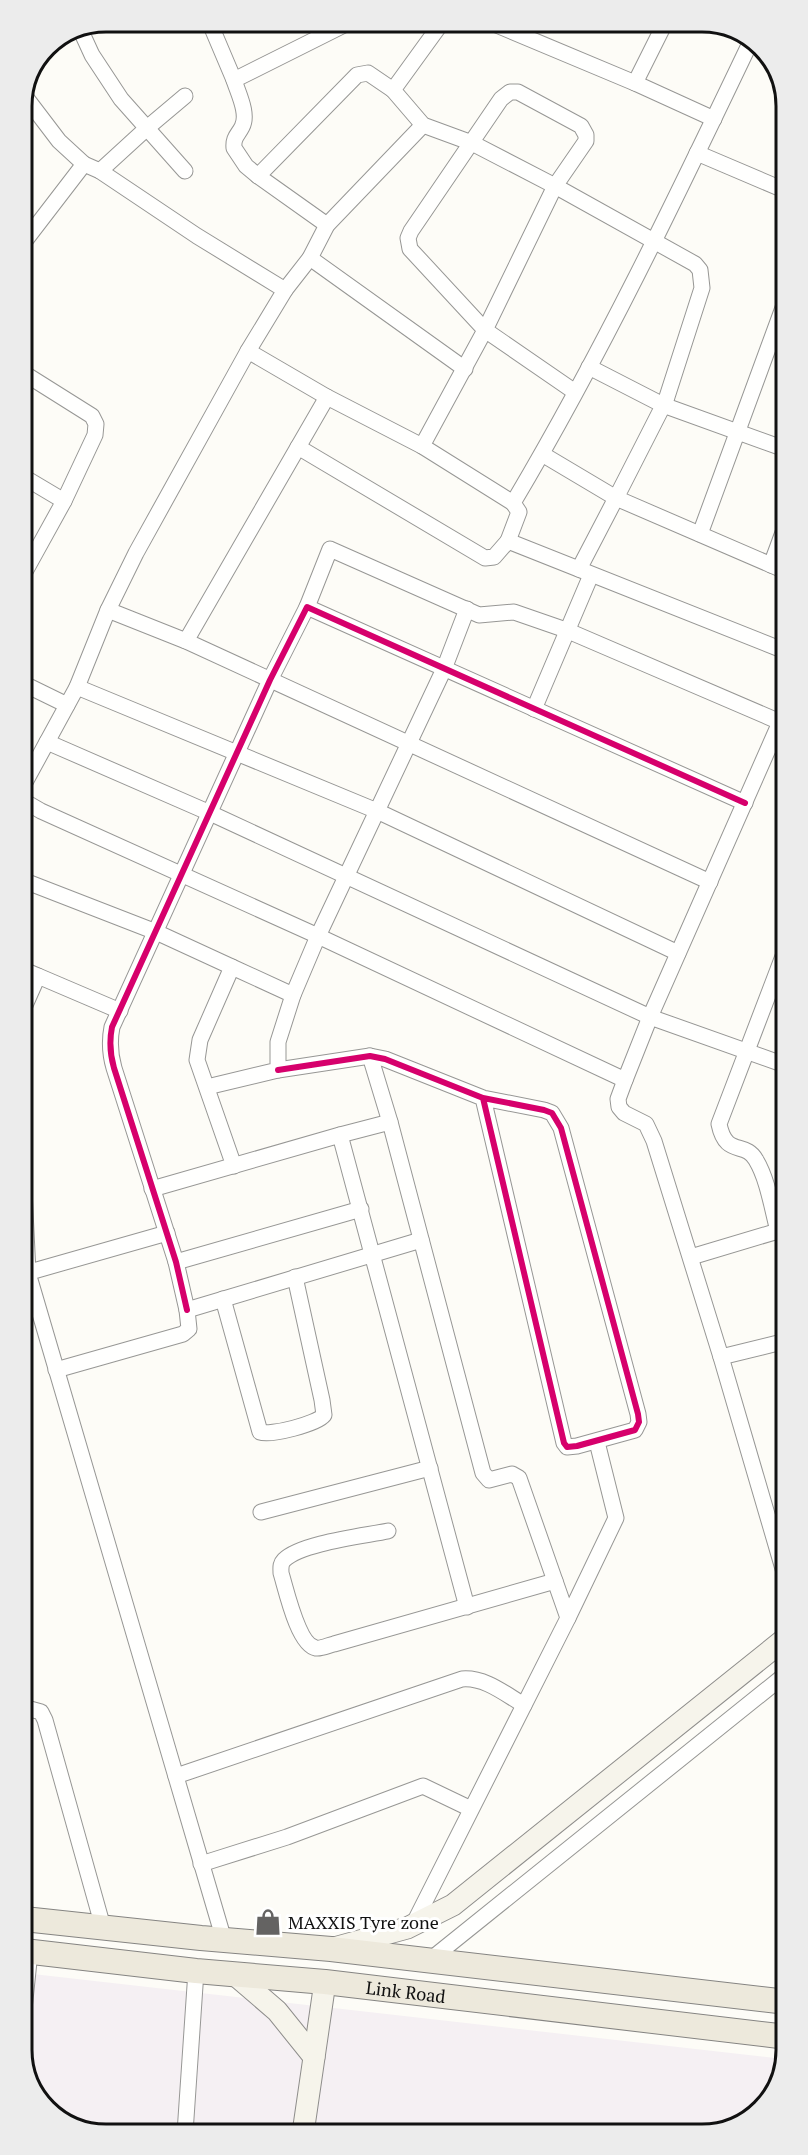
<svg xmlns="http://www.w3.org/2000/svg" width="808" height="2155" font-family="'PT Serif',serif">
<style>
.industrial{fill:#f5f0f3}
.lines{fill:none;stroke-linecap:round;stroke-linejoin:round}
.street-casing{stroke:#979795;stroke-width:17}
.secondary-casing{stroke:#8e8d8b;stroke-width:23}
.primary-casing{stroke:#858482;stroke-width:26}
.street{stroke:#fffffe;stroke-width:15}
.secondary{stroke:#f6f4eb;stroke-width:21}
.primary{stroke:#ede9dc;stroke-width:24}
.cycleway-casing{stroke:#fff;stroke-width:10}
.cycleway{stroke:#d6006c;stroke-width:6}
.labels{text-anchor:middle;dominant-baseline:central;stroke-width:6;stroke-linejoin:round;paint-order:stroke}
.poi-label{font-size:18px;fill:#111;stroke:#fff;text-anchor:start}
.street-label{font-size:18px;fill:#111;stroke:#fff}
.rim{fill:none;stroke:#111;stroke-width:3}
</style>
<rect width="100%" height="100%" fill="#fdfcf7"/>
<!-- industrial -->
<polygon class="industrial" points="24,1973 784,2059 770,2100 724,2131 100,2134 50,2113 24,2071"/>
<g class="lines">
<defs>
<g id="street">
<polyline points="209,21 234,80 352,21"/>
<polyline points="443,21 393,90 423,125 472,143 555,186 695,264 700,270 702,288 666,400 616,498 785,571"/>
<polyline points="487,21 635,83"/>
<polyline points="666,21 635,83 714,119"/>
<polyline points="81,31 92,55 121,99 185,171"/>
<path d="M 234,80 C 238,93 249,114 242,127 C 238,135 233,137 234,148 L 246,166 L 258,176"/>
<polyline points="697,153 784,190"/>
<polyline points="100,171 147,128 185,96"/>
<polyline points="327,225 258,176 357,75 368,73 393,90"/>
<polyline points="21,246 84,164 59,141 24,95"/>
<polyline points="310,258 465,369"/>
<polyline points="285,290 310,258 327,225 423,125"/>
<path d="M 248,351 L 327,397 L 422,446 L 513,503 C 602,353 677,196 752,39"/>
<polyline points="589,367 663,405 785,449"/>
<polyline points="22,372 92,416 96,424 95,435 64,501 22,577"/>
<polyline points="422,446 485,330 555,186 586,141 586,135 581,126 518,92 510,92 501,99 411,231 408,238 410,249 485,330 575,392"/>
<polyline points="298,447 485,558 494,557 508,541"/>
<polyline points="542,454 616,498 579,569"/>
<polyline points="22,476 64,501"/>
<polyline points="513,503 519,512 508,541 785,651"/>
<polyline points="700,534 784,305"/>
<polyline points="771,565 785,527"/>
<polyline points="307,607 330,549 479,615 514,612 566,630 780,722"/>
<polyline points="108,610 186,641 710,882"/>
<polyline points="186,641 327,397"/>
<polyline points="22,683 67,705"/>
<polyline points="77,687 377,811 678,953"/>
<polyline points="534,709 591,575"/>
<polyline points="47,742 210,813 650,1017 785,1065"/>
<polyline points="23,786 77,687 108,610 136,553 248,351 285,290 197,236 100,171 84,164"/>
<polyline points="22,800 41,811 318,936 625,1080 650,1017 785,711"/>
<polyline points="22,880 156,932 232,967 200,1040 197,1060 234,1166"/>
<polyline points="232,967 293,995"/>
<polyline points="22,969 38,976 22,1012"/>
<polyline points="38,976 120,1011"/>
<polyline points="370,1056 390,1122 483,1473 489,1480 512,1474 519,1478 555,1581"/>
<polyline points="278,1070 370,1056 385,1059 483,1098 544,1110 552,1113 561,1128 638,1414 639,1422 635,1430 577,1446 567,1447 564,1443 483,1098"/>
<polyline points="625,1080 618,1099 619,1107 624,1113 646,1124 654,1141 721,1357 786,1579"/>
<polyline points="207,1087 278,1070 278,1042 293,995 318,936 444,669 467,609"/>
<polyline points="340,1135 390,1122"/>
<polyline points="23,1170 28,1273 224,1940"/>
<polyline points="152,1189 340,1135 467,1607"/>
<path d="M 778,1231 C 772,1209 768,1180 756,1160 C 745,1140 726,1158 719,1124 L 785,951"/>
<polyline points="691,1257 778,1231 786,1232"/>
<polyline points="176,1262 361,1209"/>
<polyline points="23,1274 167,1233"/>
<path d="M 223,1299 L 260,1432 C 270,1436 317,1424 324,1415 L 322,1400 L 295,1277"/>
<path d="M 187,1310 L 176,1262 L 114,1068 C 110,1054 109,1042 112,1027 L 270,680 L 307,607 L 745,803"/>
<polyline points="721,1357 786,1341"/>
<polyline points="56,1370 183,1334 189,1329 187,1310 421,1240"/>
<polyline points="261,1512 430,1468"/>
<path d="M 388,1531 C 364,1536 301,1543 284,1560 C 280,1564 281,1568 281,1573 C 286,1589 298,1645 316,1648 C 321,1649 329,1645 334,1644 L 555,1581 L 568,1618 L 413,1925"/>
<polyline points="568,1618 616,1518 597,1442"/>
<polyline points="23,1707 41,1712 45,1720 103,1927"/>
<path d="M 176,1776 L 462,1679 C 485,1677 505,1694 524,1705"/>
<polyline points="201,1864 287,1837 423,1786 471,1809"/>
<polyline points="430,1960 786,1674"/>
<polyline points="24,2009 30,1952"/>
<polyline points="185,2133 196,1971"/>
</g>
<g id="secondary">
<polyline points="334,1948 407,1928 453,1905 786,1638"/>
<polyline points="234,1974 277,2011 314,2057"/>
<polyline points="303,2133 325,1982"/>
</g>
<g id="primary">
<polyline points="24,1919 201,1938 331,1949 787,2002"/>
<path id="s1" d="M 24,1951 L 196,1971 L 325,1982 L 787,2037"/>
</g>
</defs>
<!-- street casing -->
<use href="#street" class="street-casing"/>
<!-- secondary casing -->
<use href="#secondary" class="secondary-casing"/>
<!-- primary casing -->
<use href="#primary" class="primary-casing"/>
<!-- street -->
<use href="#street" class="street"/>
<!-- secondary -->
<use href="#secondary" class="secondary"/>
<!-- primary -->
<use href="#primary" class="primary"/>
<defs>
<g id="cycleway">
<polyline points="278,1070 370,1056 385,1059 483,1098 544,1110 552,1113 561,1128 638,1414 639,1422 635,1430 577,1446 567,1447 564,1443 483,1098"/>
<path d="M 187,1310 L 176,1262 L 114,1068 C 110,1054 109,1042 112,1027 L 270,680 L 307,607 L 745,803"/>
</g>
</defs>
<!-- cycleway casing -->
<use href="#cycleway" class="cycleway-casing"/>
<!-- cycleway -->
<use href="#cycleway" class="cycleway"/>
</g>
<!-- icons -->
<defs>
<symbol id="shop-bare" viewBox="-9 -9 18 18"><path d="M-5-2.5h2.3a2.7 3.5 0 0 1 5.4 0H5L5.5 6h-11ZM-1.5-2.5h3a1.5 2.3 0 0 0-3 0Z" fill="#646362" stroke="#fff" stroke-width="2.5" paint-order="stroke"/></symbol>
</defs>
<g fill-rule="evenodd">
<use href="#shop-bare" x="249" y="1903" width="38" height="38"/>
</g>
<g class="labels">
<!-- poi labels -->
<g class="poi-label">
<text x="288" y="1922">MAXXIS Tyre zone</text>
</g>
<!-- street labels -->
<g class="street-label">
<text stroke="none"><textPath href="#s1" startOffset="384">Link Road</textPath></text>
</g>
</g>
<!-- crop -->
<path d="M0 0H808V2155H0ZM106 32H702A74 74 0 0 1 776 106V2050A74 74 0 0 1 702 2124H106A74 74 0 0 1 32 2050V106A74 74 0 0 1 106 32Z" fill="#ececec" fill-rule="evenodd"/>
<path class="rim" d="M106 32H702A74 74 0 0 1 776 106V2050A74 74 0 0 1 702 2124H106A74 74 0 0 1 32 2050V106A74 74 0 0 1 106 32Z"/>
</svg>
